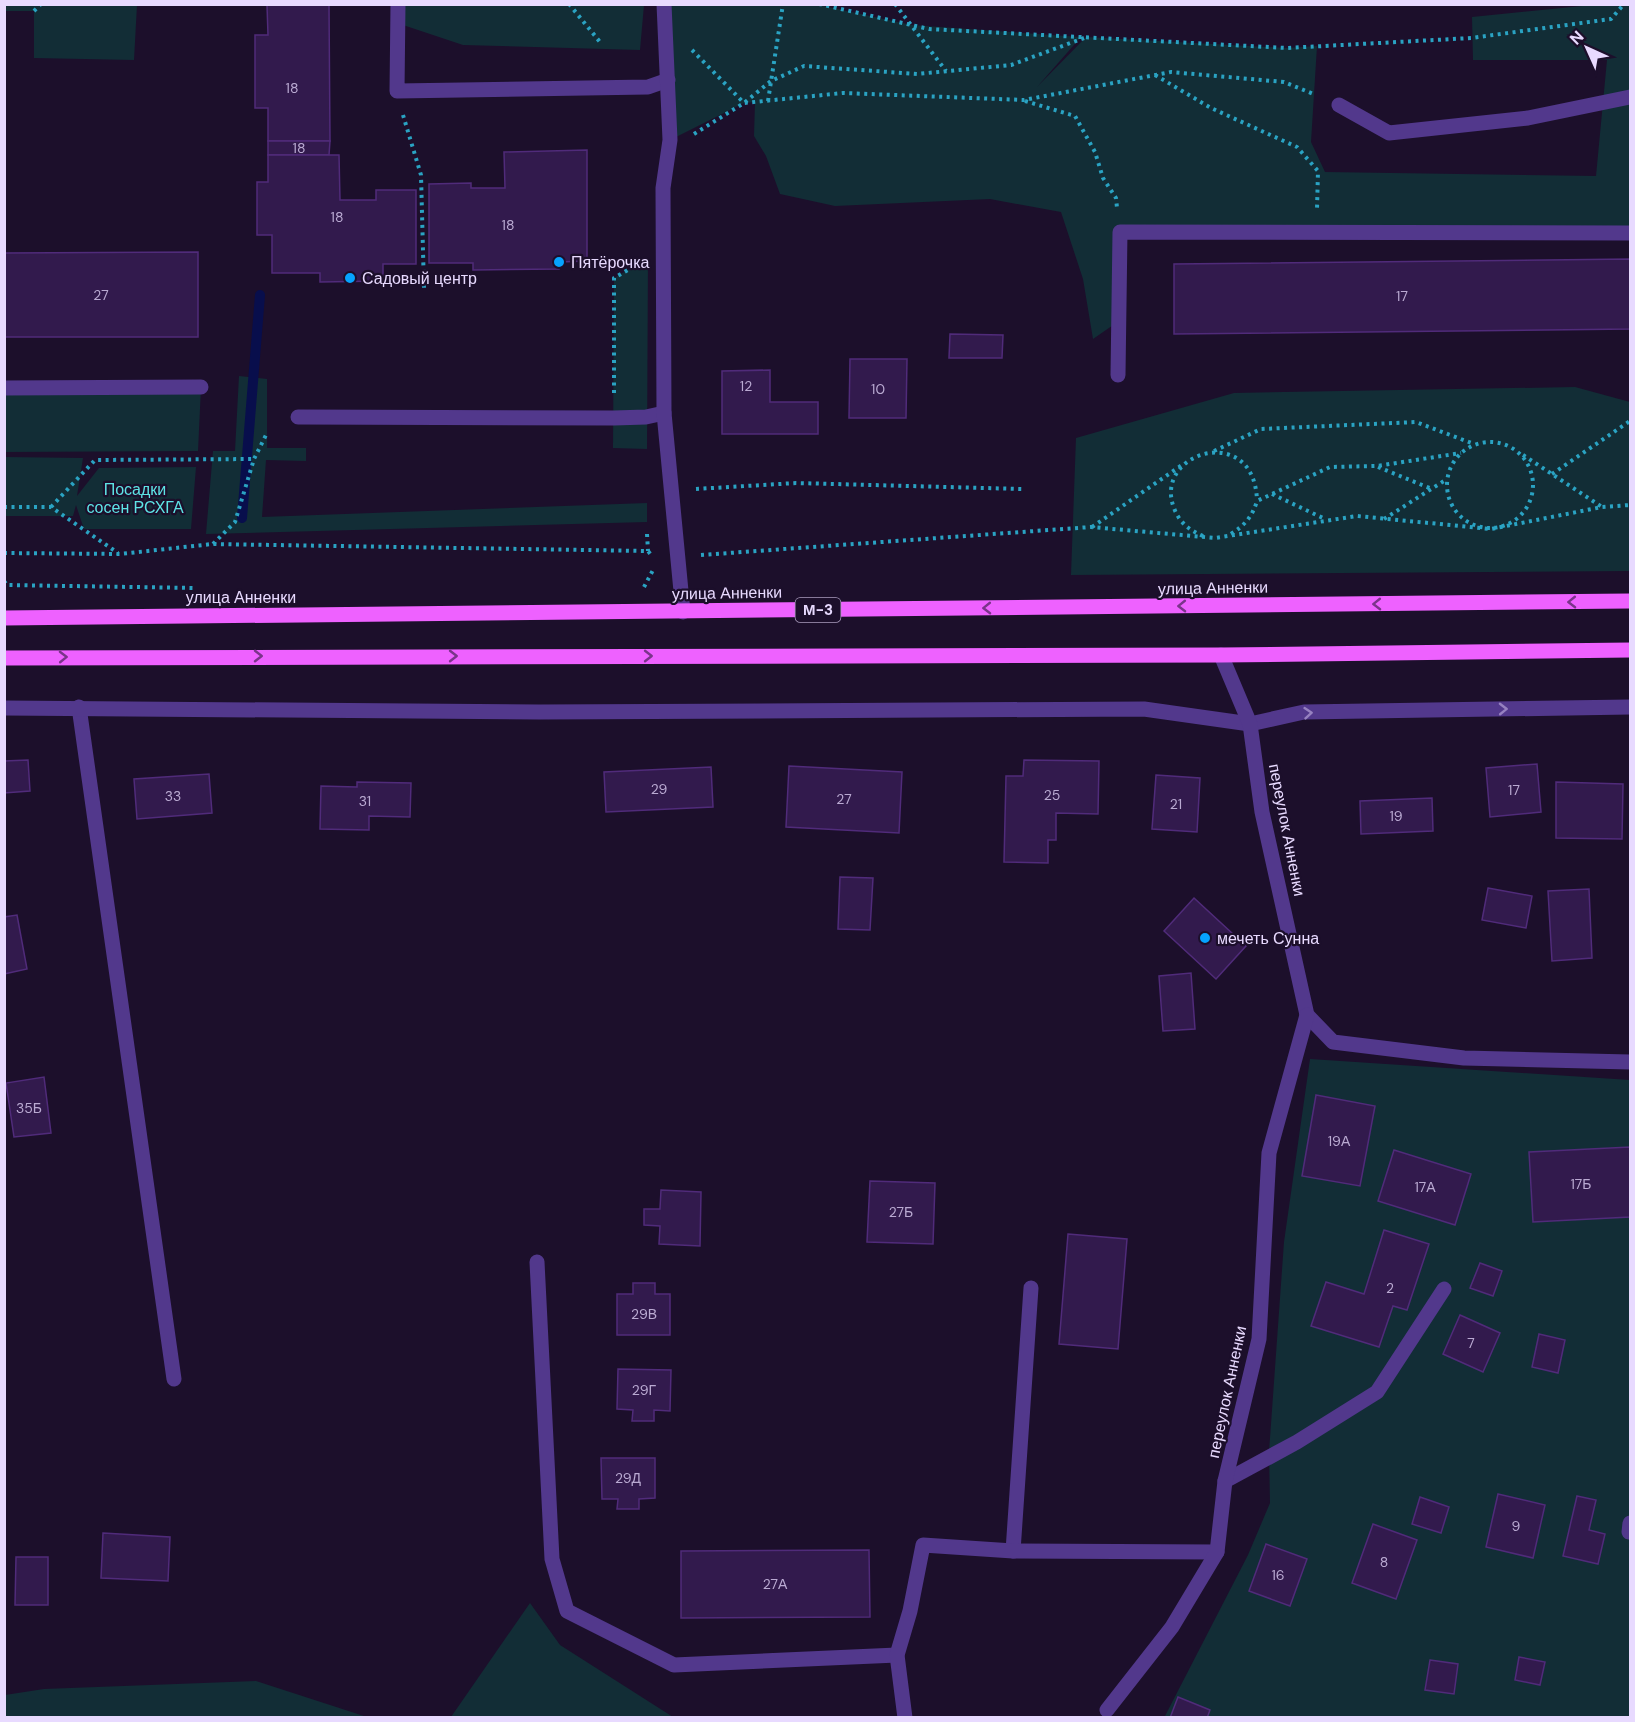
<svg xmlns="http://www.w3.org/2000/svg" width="1635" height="1722" font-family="'DM Sans',sans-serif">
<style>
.green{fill:#122d36}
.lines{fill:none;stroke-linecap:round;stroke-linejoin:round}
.stream{stroke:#080e4c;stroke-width:10}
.building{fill:#321a4d;stroke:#502b7a;stroke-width:1.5}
.path{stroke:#2aa3c3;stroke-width:4;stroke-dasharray:3 4.5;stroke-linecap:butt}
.lane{stroke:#52388c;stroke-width:15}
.street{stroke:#52388c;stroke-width:15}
.primary{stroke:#ee61ff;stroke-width:15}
.oneway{stroke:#7a348a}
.oneway2{stroke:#9681c0}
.poi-dot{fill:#06a3ff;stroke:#1c0f2b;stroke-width:2}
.labels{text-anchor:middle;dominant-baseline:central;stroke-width:4.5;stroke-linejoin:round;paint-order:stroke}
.number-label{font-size:14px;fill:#baaad2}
.shield{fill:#1c0f2b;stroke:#ab9dbf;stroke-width:1.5}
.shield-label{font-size:15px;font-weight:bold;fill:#e8daff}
.poi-label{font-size:16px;fill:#e8daff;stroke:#1c0f2b;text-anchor:start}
.park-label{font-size:16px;fill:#5ee4e6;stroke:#1c0f2b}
.street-label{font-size:16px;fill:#e8daff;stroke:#1c0f2b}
</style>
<rect width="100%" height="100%" fill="#1c0f2b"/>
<!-- green -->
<g class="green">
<polygon points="4,5 137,5 134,60 34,58 34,11 5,11"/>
<polygon points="402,5 644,5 640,50 463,45 403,25"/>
<polygon points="664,5 819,5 912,25 1081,37 1037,87 1086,37 1287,48 1317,46 1311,142 1325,172 1596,176 1607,60 1473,60 1472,17 1592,5 1630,5 1630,233 1120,232 1119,321 1093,339 1083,279 1061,212 990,199 835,206 780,194 766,156 754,136 755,102 744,103 670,140"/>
<polygon points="648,258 647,449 613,448 614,278"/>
<polygon points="239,376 267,379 267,448 306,448 306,461 266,460 262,517 647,503 647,522 206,534 213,451 235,451"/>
<polygon points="201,387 198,451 5,452 4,388"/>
<polygon points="1575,387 1630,402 1630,571 1071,575 1076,438 1234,393"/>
<polygon points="5,457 83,458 77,496 99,468 196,467 191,529 84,529 76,505 73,516 5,516"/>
<polygon points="1310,1059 1630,1080 1630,1717 1164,1718 1248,1555 1270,1503 1269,1452 1284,1242"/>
<polygon points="530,1603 560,1645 673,1717 451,1717"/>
<polygon points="256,1681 367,1717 5,1717 5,1695 44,1689"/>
</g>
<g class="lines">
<!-- stream -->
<polyline class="stream" points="242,518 260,295"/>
</g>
<!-- building -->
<g class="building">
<polygon points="267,5 329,5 330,141 268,141 268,108 255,108 255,35 268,35"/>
<polygon points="268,141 330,141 329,155 268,155"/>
<polygon points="587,150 587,261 559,262 559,269 473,270 473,263 429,263 429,184 471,183 471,188 505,188 504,152"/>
<polygon points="268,155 339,155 340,200 376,200 376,190 416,190 416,264 383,264 383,281 320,282 320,273 272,273 272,235 257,235 257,182 268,182"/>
<polygon points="198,252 198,337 4,337 4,253"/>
<polygon points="1630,259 1630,329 1174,334 1174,264"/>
<polygon points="950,334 1003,335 1002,358 949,358"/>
<polygon points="850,359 907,359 906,418 849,418"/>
<polygon points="770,370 770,402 818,402 818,434 722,434 722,371"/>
<polygon points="28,760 30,791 4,793 4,761"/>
<polygon points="1024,760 1099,761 1098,814 1056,813 1056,840 1048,840 1048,863 1004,862 1006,776 1023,776"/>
<polygon points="1537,764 1541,812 1490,817 1486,768"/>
<polygon points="789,766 902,772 899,833 786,827"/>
<polygon points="711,767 713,807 606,812 604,772"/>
<polygon points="209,774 212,813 137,819 134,779"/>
<polygon points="1156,775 1200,778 1197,832 1152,829"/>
<polygon points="357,782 411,783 410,817 369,816 369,830 320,829 321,786 357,787"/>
<polygon points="1556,782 1623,784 1622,839 1556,838"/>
<polygon points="1432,798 1433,831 1361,834 1360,801"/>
<polygon points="840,877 873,878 870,930 838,929"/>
<polygon points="1488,888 1532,896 1526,928 1482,920"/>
<polygon points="1589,889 1592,958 1552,961 1548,891"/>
<polygon points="1194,898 1246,946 1216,979 1164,931"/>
<polygon points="17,915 27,969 4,974 4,917"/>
<polygon points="1191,973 1195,1029 1163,1031 1159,976"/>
<polygon points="44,1077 51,1133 14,1137 6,1083"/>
<polygon points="1316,1095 1375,1106 1360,1186 1302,1176"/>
<polygon points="1630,1147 1630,1217 1533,1222 1529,1152"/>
<polygon points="1394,1150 1471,1174 1455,1225 1378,1201"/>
<polygon points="870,1181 935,1183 933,1244 867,1242"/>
<polygon points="661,1190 701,1192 700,1246 659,1244 660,1226 644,1225 644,1209 660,1209"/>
<polygon points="1384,1230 1429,1244 1407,1310 1393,1306 1379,1347 1311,1326 1326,1282 1364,1294"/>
<polygon points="1068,1234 1127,1239 1118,1349 1059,1344"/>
<polygon points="1480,1263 1502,1271 1493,1296 1470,1288"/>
<polygon points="633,1283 655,1283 655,1294 670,1294 670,1335 617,1335 617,1294 633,1294"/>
<polygon points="1460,1315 1500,1333 1483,1372 1443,1354"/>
<polygon points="1539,1334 1565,1340 1558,1373 1532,1367"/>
<polygon points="618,1369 671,1370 670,1411 654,1410 654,1421 632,1421 633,1410 617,1409"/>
<polygon points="601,1458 655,1458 655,1498 639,1499 639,1509 617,1509 618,1499 602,1499"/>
<polygon points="1498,1494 1545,1505 1533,1558 1486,1547"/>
<polygon points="1577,1496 1596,1500 1589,1530 1605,1534 1598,1564 1563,1556"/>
<polygon points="1420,1497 1449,1507 1441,1533 1412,1524"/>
<polygon points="1373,1524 1417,1540 1396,1599 1352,1583"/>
<polygon points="103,1533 170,1537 168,1581 101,1578"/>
<polygon points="1266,1544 1307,1559 1290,1606 1249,1591"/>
<polygon points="869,1550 870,1617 681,1618 681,1551"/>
<polygon points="16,1557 48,1557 48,1605 15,1605"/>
<polygon points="1519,1657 1545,1662 1540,1685 1515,1680"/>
<polygon points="1430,1660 1458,1664 1454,1694 1425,1690"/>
<polygon points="1178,1697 1210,1710 1207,1718 1170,1718"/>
</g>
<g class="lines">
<!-- path -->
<g class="path">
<polyline points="569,4 600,42"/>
<polyline points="819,4 929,29 1287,48 1471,38 1611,19 1624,4"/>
<polyline points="895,4 946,71"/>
<polyline points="34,11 41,4"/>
<polyline points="692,50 744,103 843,93 1024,100 1171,72 1284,82 1316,95"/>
<polyline points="1155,75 1211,108 1297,147 1318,171 1317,209"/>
<polyline points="768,101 783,4"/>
<polyline points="1025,101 1075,116 1095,152 1103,178 1116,198 1117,208"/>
<polyline points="403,115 421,175 424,289"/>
<polyline points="694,134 744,103 771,81 804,66 917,74 1011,65 1084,38"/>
<polyline points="614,393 614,278 638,264"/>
<circle cx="1490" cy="485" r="43"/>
<polyline points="1214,451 1261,429 1416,422 1474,444"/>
<polyline points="1523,455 1602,507"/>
<polyline points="1378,467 1432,489"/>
<polyline points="1552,474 1630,421"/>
<polyline points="696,489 796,483 1022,489"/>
<polyline points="1272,494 1325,519"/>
<polyline points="4,507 51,507 118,553"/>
<polyline points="51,507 95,460 254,459"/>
<polyline points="1384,519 1447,479"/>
<polyline points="1092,527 1182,465"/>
<polyline points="647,534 648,551"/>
<path d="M 1231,534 C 1245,525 1252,517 1257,501 L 1330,467 L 1377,466 L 1461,453"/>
<path d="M 1203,536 C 1189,530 1179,522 1174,508 C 1152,452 1255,421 1257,501"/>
<polyline points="213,544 235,522 254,459 267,433"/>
<polyline points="4,553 120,554 212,544 648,551 652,556"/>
<polyline points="701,555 1091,527 1215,538 1357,516 1491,529 1602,507 1630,505"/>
<polyline points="4,581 7,585 195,588"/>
<polyline points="644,587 653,570"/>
</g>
<!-- lane -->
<g class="lane">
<polyline points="398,4 397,91 648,87 668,80"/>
<polyline points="1339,105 1389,133 1528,118 1630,97"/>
<polyline points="1118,375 1120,232 1630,233"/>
<polyline points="4,388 201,387"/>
<polyline points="298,417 614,418 646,417 664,413"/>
<polyline points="79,707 174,1379"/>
<polyline points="4,708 539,712 1144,709 1250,724 1304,712 1630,707"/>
<polyline points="537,1262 552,1559 567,1611 674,1665 897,1655"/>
<polyline points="1225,1481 1297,1442 1377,1392 1444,1289"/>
<polyline points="1629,1532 1630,1523"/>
<polyline points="1013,1551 1031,1288"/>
<polyline points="905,1718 897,1655 910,1611 923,1545 1013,1551 1217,1552"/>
</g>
<!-- street -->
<g class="street">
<polyline points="664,4 670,140 663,188 664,413 683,612"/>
<polyline points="1221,655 1250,724 1262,812 1307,1015 1333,1042 1464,1058 1630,1062"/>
<polyline points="1107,1710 1172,1627 1217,1552 1225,1481 1259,1339 1269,1153 1307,1015"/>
</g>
<!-- primary -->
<g class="primary">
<polyline points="4,618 1630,601"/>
<polyline points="4,658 1221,655 1630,650"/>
</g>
</g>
<!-- one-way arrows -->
<defs><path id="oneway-chevron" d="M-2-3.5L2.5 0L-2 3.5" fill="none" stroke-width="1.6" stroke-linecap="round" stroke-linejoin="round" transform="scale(1.5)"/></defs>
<g class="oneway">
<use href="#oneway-chevron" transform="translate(1572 602) rotate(179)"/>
<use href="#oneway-chevron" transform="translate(1377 604) rotate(179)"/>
<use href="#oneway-chevron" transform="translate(1182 606) rotate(179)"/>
<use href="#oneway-chevron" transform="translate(987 608) rotate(179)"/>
<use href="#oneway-chevron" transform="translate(258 656)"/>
<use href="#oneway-chevron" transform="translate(453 656)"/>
<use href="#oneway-chevron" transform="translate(648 656)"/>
<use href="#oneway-chevron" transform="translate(63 657) rotate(-1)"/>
</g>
<g class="oneway2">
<use href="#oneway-chevron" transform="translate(1503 709) rotate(-1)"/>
<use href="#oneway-chevron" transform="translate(1308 713) rotate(-5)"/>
</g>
<!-- markers -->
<g class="poi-dot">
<circle cx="559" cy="262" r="6"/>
<circle cx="350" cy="278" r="6"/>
<circle cx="1205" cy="938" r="6"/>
</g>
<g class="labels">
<!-- number labels -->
<g class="number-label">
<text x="292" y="88">18</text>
<text x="299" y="148">18</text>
<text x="337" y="217">18</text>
<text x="508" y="225">18</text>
<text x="101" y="295">27</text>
<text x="1402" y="296">17</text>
<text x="746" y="386">12</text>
<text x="878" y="389">10</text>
<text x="659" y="789">29</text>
<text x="1514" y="790">17</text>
<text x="1052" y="795">25</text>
<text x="173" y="796">33</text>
<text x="844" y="799">27</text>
<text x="365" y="801">31</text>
<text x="1176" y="804">21</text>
<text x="1396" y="816">19</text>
<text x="29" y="1108">35Б</text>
<text x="1339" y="1141">19А</text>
<text x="1581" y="1184">17Б</text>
<text x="1425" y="1187">17А</text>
<text x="901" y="1212">27Б</text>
<text x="1390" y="1288">2</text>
<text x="644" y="1314">29В</text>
<text x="1471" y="1343">7</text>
<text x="644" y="1390">29Г</text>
<text x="628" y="1478">29Д</text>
<text x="1516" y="1526">9</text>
<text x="1384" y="1562">8</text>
<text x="1278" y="1575">16</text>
<text x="775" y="1584">27А</text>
</g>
<!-- shield labels -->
<rect class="shield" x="795.5" y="598" width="45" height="24" rx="4.5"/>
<g class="shield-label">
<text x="818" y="610">М-3</text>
</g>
<!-- poi labels -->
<g class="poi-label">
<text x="571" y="262">Пятёрочка</text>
<text x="362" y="278">Садовый центр</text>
<text x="1217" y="938">мечеть Сунна</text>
</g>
<!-- park labels -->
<g class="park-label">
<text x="135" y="489">Посадки<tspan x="135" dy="18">сосен РСХГА</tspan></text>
</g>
<!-- street labels -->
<g class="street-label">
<text transform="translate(1213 588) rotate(-1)">улица Анненки</text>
<text transform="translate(727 593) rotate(-1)">улица Анненки</text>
<text x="241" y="597">улица Анненки</text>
<text transform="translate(1287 830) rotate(79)">переулок Анненки</text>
<text transform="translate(1227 1392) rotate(-78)">переулок Анненки</text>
</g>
</g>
<!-- border -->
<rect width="1635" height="1722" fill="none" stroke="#e8daff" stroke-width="12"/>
<!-- north arrow -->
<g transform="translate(1587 48) rotate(315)" stroke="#1c0f2b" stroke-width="4.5" paint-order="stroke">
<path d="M0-4.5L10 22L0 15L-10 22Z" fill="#e8daff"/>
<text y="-9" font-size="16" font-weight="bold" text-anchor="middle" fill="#e8daff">N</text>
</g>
</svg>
